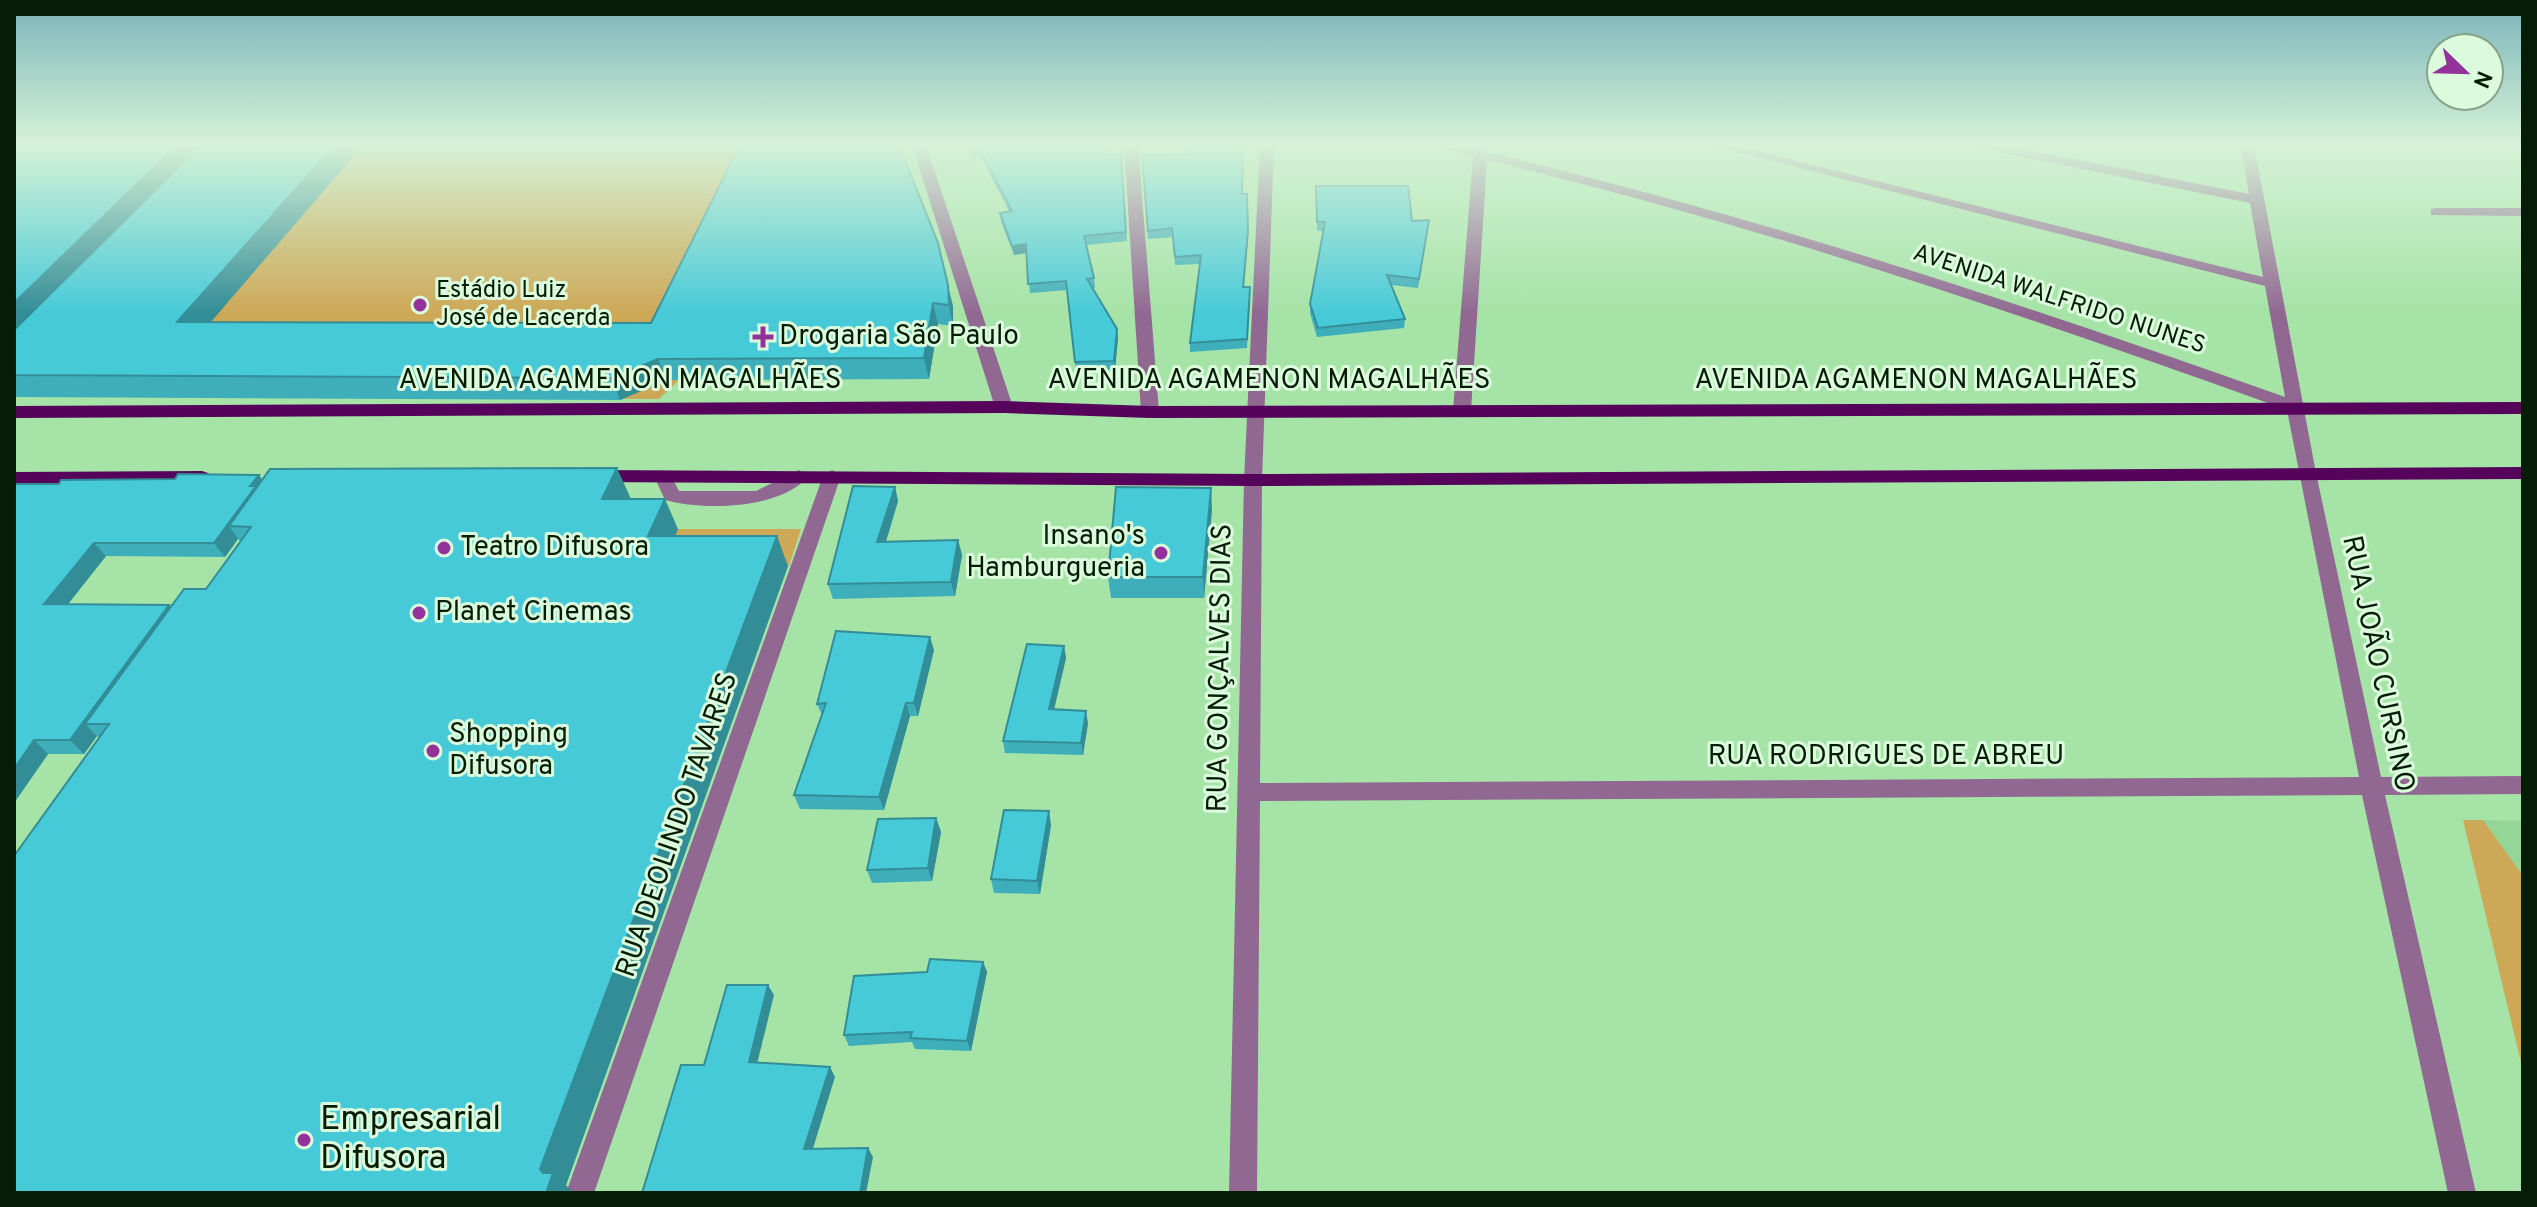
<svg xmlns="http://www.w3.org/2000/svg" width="2537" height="1207" font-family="Overpass,sans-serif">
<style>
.built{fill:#94d696}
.green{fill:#cda857}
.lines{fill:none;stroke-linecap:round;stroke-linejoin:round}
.minor{fill:#906892;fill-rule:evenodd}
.major{fill:#55035b;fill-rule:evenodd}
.wall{fill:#3daeba;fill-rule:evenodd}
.shaded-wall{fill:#328d97}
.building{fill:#47cad8;stroke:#328d97;stroke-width:2}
.poi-dot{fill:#93329a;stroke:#dcfbdc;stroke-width:3}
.labels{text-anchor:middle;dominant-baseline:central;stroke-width:6;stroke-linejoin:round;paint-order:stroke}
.far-poi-label{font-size:24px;fill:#051d07;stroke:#dcfbdc;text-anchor:start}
.far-street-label{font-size:24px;fill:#051d07;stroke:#dcfbdc}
.poi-label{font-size:28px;fill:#051d07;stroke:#dcfbdc;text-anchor:start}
.street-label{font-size:28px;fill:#051d07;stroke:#dcfbdc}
.near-poi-label{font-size:34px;fill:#051d07;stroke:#dcfbdc;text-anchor:start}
</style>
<rect width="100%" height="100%" fill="#a5e3a6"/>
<!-- built -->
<polygon class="built" points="2483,820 2523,821 2523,876"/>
<!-- green -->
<g class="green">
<polygon points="242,145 834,145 811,254 659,399 14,396"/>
<polygon points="678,529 801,529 789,566 662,567"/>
<polygon points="2463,820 2483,820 2523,876 2523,1071"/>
</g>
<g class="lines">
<!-- minor -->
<g class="minor">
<polygon points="912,145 926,145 1013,407 1010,411 998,411 995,407"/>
<polygon points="1124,145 1138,145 1159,412 1150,418 1141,412"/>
<path d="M 1260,145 L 1274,145 L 1262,480 L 1260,783 L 2359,777 L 2287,410 C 2025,315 1759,225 1487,160 L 1471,411 L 1462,417 L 1453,411 L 1473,157 L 1434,145 L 1474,149 L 1474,145 L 1488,145 L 1487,152 C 1758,216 2023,304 2285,397 L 2265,286 L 1709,145 L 1732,145 L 2263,277 L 2250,203 L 1983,149 L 1976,145 L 2003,145 L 2249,194 L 2240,145 L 2254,145 L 2316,473 L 2381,777 L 2523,776 L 2523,794 L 2385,795 L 2476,1193 L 2448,1193 L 2362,795 L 1260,801 L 1257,1193 L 1229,1193 L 1244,480 Z"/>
<polygon points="2436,208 2523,208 2523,216 2431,215 2431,209"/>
<path d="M 663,470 L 669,472 L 679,491 L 756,491 L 799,470 L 808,476 C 783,509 703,511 665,500 L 654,476 Z"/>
<polygon points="832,470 841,476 594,1193 566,1193 823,476"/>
</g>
<!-- major -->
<g class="major">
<polygon points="1004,401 1150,406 2523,402 2523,414 1150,418 1004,413 14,418 14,406"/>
<polygon points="2523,467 2523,479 1253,486 594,482 585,476 594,470 1253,474"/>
<polygon points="202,471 208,473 211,477 208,481 14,484 14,472"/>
</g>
</g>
<!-- wall -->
<g class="wall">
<polygon points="14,145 363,145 210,322 651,323 740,145 953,306 953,326 938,324 929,379 667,380 620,400 14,397"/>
<polygon points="968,145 1109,145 1110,154 1121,154 1127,241 1086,245 1094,278 1095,288 1093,288 1117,329 1118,338 1115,370 1076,371 1067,290 1030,293 1026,253 1014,255 1001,222 1000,213 1009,211 980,155 972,156"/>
<polygon points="1142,154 1186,155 1243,194 1248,240 1244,287 1250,296 1247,348 1190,352 1190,343 1200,264 1175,265 1173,237 1148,239"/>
<polygon points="1316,186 1412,221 1429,220 1418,288 1391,285 1405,319 1404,328 1317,337 1310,313 1310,304 1323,231 1317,231"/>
<path d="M 259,475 L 262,480 L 631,499 L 678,529 L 675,536 L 788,566 L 566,1185 L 14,1193 L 99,738 L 97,736 L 84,754 L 48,754 L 14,803 L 59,484 ZM 238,539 L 240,541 L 206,589 L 170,607 L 68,604 L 106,556 L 225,557 Z"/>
<polygon points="895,487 898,501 886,542 958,540 962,555 955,596 833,599 828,584"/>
<polygon points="1212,509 1204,598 1111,598 1108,577"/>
<polygon points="1064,646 1066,658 1054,710 1088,723 1083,755 1005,753 1003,741"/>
<polygon points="934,650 918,716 910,716 884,810 800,809 794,795 822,715 817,704"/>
<polygon points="936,818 941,832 932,881 872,883 867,870"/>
<polygon points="1051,825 1040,894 994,893 991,879"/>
<polygon points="983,962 987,972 971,1051 915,1049 912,1042 849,1046 844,1035 927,972"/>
</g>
<!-- shaded-wall -->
<g class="shaded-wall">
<polygon points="177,145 210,145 14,341 14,303"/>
<polygon points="335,145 363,145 192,344 177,322"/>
<polygon points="978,146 980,155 972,156 970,147"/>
<polygon points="1026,244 1027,253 1014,255 1012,246"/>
<polygon points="948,285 953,306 953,326 949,305"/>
<polygon points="933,303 938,324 929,379 924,358"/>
<polygon points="1117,329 1118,338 1115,370 1114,361"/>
<polygon points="658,359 667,380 620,400 611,378"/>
<polygon points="617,468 631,499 602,499"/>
<polygon points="259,475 269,489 229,526 238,539 225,557 214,543 250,486"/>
<polygon points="895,487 898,501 881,557 877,542"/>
<polygon points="1211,488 1212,509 1204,598 1203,577"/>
<polygon points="665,499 678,529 662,567 648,536"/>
<polygon points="777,536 788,566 566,1185 573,1193 546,1193 540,1169"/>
<polygon points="958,540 962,555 955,596 951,582"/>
<polygon points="94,543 106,556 57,618 44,604"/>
<polygon points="169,605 181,619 85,724 97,736 84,754 70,740"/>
<polygon points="930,637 934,650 918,716 914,703"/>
<polygon points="1064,646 1066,658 1051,722 1049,709"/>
<polygon points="906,703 910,716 884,810 879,797"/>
<polygon points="1086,711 1088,723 1083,755 1081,743"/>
<polygon points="34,740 48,754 14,803 14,769"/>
<polygon points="1049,811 1051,825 1040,894 1037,881"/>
<polygon points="936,818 941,832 932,881 928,868"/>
<polygon points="983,962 987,972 971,1051 967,1041"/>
<polygon points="768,985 774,995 755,1072 749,1062"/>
<polygon points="830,1067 835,1077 810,1158 804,1149"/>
<polygon points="868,1148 873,1157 866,1193 860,1193"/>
</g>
<!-- building -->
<g class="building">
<polygon points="14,145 177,145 14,303"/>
<polygon points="201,145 335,145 177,322 651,323 740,145 899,145 938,243 948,285 949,305 933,303 924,358 658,359 611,378 14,375 14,330"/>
<polygon points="969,145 1109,145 1110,154 1121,154 1126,232 1084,236 1094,278 1087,279 1117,329 1114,361 1075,362 1066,281 1028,284 1026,244 1012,246 1000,213 1012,211 978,146 970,147"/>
<polygon points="1187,145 1243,145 1242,194 1247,194 1248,231 1243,287 1250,287 1247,339 1190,343 1201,255 1175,257 1172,228 1148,231 1142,154 1186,155"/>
<polygon points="1316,186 1408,186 1412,221 1429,220 1419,279 1387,275 1405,319 1318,328 1310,304 1325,222 1317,222"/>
<polygon points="617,468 602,499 665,499 648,536 777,536 540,1169 543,1173 553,1173 546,1193 14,1193 14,856 109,724 85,724 184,589 206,589 251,527 229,526 270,469"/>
<polygon points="178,474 259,475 250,486 256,486 214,543 94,543 44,604 169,605 70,740 34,740 14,769 14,484 59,484 61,480 175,479"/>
<polygon points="853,486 895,487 877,542 958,540 951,582 828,584"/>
<polygon points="1116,487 1211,488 1203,577 1108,577"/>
<polygon points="836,631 930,637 914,703 906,703 879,797 794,795 826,703 817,704"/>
<polygon points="1027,644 1064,646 1049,709 1086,711 1081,743 1003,741"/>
<polygon points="1004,810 1049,811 1037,881 991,879"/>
<polygon points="936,818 928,868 867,870 878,819"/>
<polygon points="930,959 983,962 967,1041 910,1038 912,1032 844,1035 854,976 927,972"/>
<polygon points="727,985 768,985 749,1062 830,1067 804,1149 868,1148 860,1193 642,1193 681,1065 704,1065"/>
</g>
<!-- sky -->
<linearGradient id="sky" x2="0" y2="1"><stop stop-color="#79b4ba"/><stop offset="0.46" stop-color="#d6f2d7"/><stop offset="1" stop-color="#d6f2d7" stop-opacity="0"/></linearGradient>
<rect width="2537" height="314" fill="url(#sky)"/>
<!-- markers -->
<g class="poi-dot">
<circle cx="420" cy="305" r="8"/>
<path d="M759 325h8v8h8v8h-8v8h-8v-8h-8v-8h8z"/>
<circle cx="444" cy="548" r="8"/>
<circle cx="1161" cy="553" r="8"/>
<circle cx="419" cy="613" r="8"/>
<circle cx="433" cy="751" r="8"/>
<circle cx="304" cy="1140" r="8"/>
</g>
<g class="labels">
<!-- far-poi labels -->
<g class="far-poi-label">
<text x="436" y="291">Estádio Luiz<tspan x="436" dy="28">José de Lacerda</tspan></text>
</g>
<!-- far-street labels -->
<g class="far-street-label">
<text transform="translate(2059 300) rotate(18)">AVENIDA WALFRIDO NUNES</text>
</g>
<!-- poi labels -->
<g class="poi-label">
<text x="779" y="337">Drogaria São Paulo</text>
<text x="1145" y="537" text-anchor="end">Insano's<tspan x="1145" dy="32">Hamburgueria</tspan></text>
<text x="460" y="548">Teatro Difusora</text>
<text x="435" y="613">Planet Cinemas</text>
<text x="449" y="735">Shopping<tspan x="449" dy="32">Difusora</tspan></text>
</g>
<!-- street labels -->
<g class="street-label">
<text x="620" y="381">AVENIDA AGAMENON MAGALHÃES</text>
<text x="1269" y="381">AVENIDA AGAMENON MAGALHÃES</text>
<text x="1916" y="381">AVENIDA AGAMENON MAGALHÃES</text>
<text transform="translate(2377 664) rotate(78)">RUA JOÃO CURSINO</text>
<text transform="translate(1221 668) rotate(-89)">RUA GONÇALVES DIAS</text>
<text x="1886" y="757">RUA RODRIGUES DE ABREU</text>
<text transform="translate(678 825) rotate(-71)">RUA DEOLINDO TAVARES</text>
</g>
<!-- near-poi labels -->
<g class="near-poi-label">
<text x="320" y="1120">Empresarial<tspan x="320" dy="39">Difusora</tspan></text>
</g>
</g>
<!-- border -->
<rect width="2537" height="1207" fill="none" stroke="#051d07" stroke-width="32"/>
<!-- north arrow -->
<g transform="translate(2465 72) rotate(113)"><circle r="38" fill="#dcfbdc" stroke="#86a287" stroke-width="2"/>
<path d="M0-6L14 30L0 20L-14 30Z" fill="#93329a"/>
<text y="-12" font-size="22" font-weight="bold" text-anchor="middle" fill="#051d07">N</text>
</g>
</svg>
